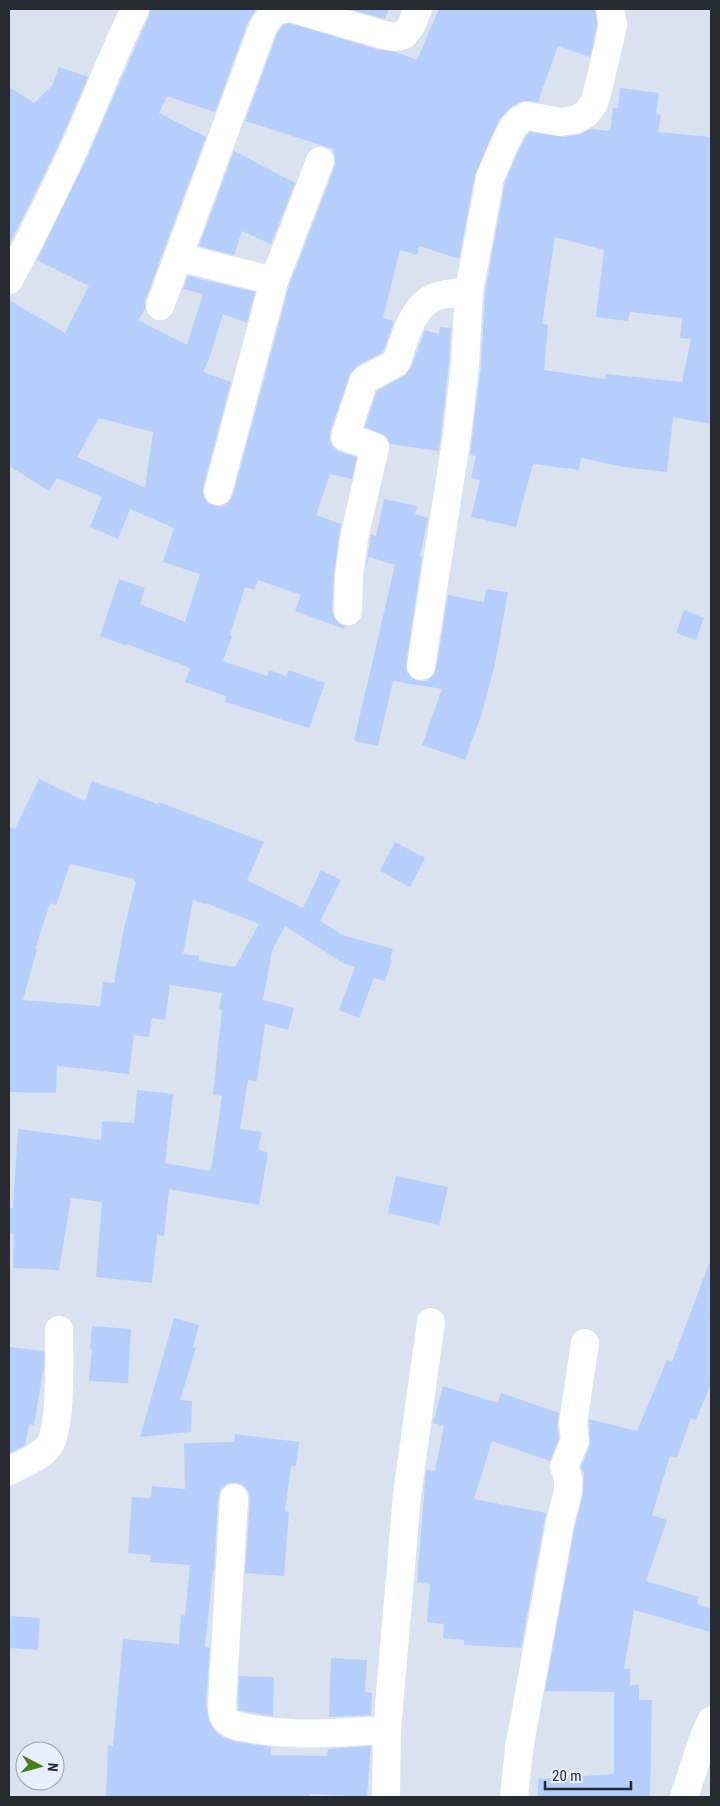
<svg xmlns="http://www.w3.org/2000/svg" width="720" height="1806" font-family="'Roboto Condensed',sans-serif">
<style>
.building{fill:#b5cefb;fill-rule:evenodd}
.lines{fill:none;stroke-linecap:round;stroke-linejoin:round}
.minor{stroke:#fff;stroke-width:28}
</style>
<rect width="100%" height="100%" fill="#dbe2ef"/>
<!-- building -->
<g class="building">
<path d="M 150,9 L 256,9 L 248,22 L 215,112 L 167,96 L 159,113 L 206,137 L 145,301 L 145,309 L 138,320 L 187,345 L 203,294 L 183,289 L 188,276 L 255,292 L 247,323 L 223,314 L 209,359 L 203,372 L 231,382 L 203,487 L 203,495 L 207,502 L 214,506 L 223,506 L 229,502 L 233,495 L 289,286 L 335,166 L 335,159 L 333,149 L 245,121 L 277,34 L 283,25 L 289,23 L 380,50 L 396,52 L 417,60 L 439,9 L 595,9 L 597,25 L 590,57 L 558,46 L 538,102 L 529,101 L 520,102 L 510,108 L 499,120 L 475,175 L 459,259 L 419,246 L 417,255 L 400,250 L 383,318 L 394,321 L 383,352 L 357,366 L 350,374 L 330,432 L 330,441 L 334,448 L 340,452 L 357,457 L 352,479 L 330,474 L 316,515 L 341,524 L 334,573 L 332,611 L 335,619 L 339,624 L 345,626 L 344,629 L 295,611 L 301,595 L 258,580 L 254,590 L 245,587 L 230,635 L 232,636 L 223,661 L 267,676 L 269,670 L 286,676 L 289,670 L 325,683 L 309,728 L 225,702 L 226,696 L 185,682 L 190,668 L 126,644 L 125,645 L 100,636 L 119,579 L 145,588 L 140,604 L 185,622 L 200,574 L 163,562 L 174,528 L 130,509 L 118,539 L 90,527 L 102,497 L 57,478 L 49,491 L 9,466 L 9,300 L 65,333 L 89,286 L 37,260 L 86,160 L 149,16 ZM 99,418 L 153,432 L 145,488 L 77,457 Z"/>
<polygon points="349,9 389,9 385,19"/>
<polygon points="59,67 88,77 58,146 9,245 9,87 34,103 52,86"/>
<path d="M 620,88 L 659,93 L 656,114 L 661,115 L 658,132 L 711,137 L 711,424 L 673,417 L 667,472 L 623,467 L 581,458 L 579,470 L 533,464 L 516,527 L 471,517 L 480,480 L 471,478 L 476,456 L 470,455 L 481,366 L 485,293 L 505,182 L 517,154 L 526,136 L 530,132 L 563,137 L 578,135 L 591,129 L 610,131 L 613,108 L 618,108 ZM 555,237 L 604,250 L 596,317 L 628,321 L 630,312 L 682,318 L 680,338 L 691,339 L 682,382 L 606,374 L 605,379 L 544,370 L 548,325 L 542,324 Z"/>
<polygon points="234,151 295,183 271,244 242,231 234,255 199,246"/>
<polygon points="440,327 451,328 449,363 439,451 390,444 386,436 365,427 377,391 404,376 411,368 425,330 439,334"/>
<polygon points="384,499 417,506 415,514 428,518 420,556 422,557 406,664 407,672 412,678 419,681 426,681 433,676 436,669 448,595 484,602 486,589 508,592 495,664 482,713 465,760 422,745 442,689 393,681 378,746 354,741 395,565 369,557 366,568 371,534 376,536"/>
<polygon points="684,610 704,618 696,640 676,633"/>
<path d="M 39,779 L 85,801 L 92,781 L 158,804 L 159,802 L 264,842 L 247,880 L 303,908 L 321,870 L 341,880 L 320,921 L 342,935 L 393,949 L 390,959 L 392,960 L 385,981 L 374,978 L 359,1018 L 339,1010 L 355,967 L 343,963 L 285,926 L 272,951 L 263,1000 L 294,1008 L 288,1030 L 265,1024 L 257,1081 L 248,1080 L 240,1129 L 262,1132 L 258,1149 L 268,1153 L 259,1205 L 169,1189 L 164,1236 L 157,1235 L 152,1283 L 96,1277 L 102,1202 L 71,1198 L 59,1270 L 13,1268 L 14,1234 L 10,1234 L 10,1208 L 13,1208 L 18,1129 L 101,1140 L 102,1121 L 134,1123 L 137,1090 L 173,1094 L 165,1163 L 211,1171 L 222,1096 L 213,1095 L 222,1010 L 219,1010 L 222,993 L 170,985 L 165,1020 L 152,1018 L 149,1037 L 134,1035 L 129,1074 L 57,1066 L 56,1093 L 9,1092 L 9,827 L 15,829 ZM 70,864 L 134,879 L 134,881 L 136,882 L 124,928 L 114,983 L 103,982 L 100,1006 L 23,1000 L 37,949 L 35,949 L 50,903 L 56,905 ZM 193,900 L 205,904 L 206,903 L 259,924 L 235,967 L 199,961 L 199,956 L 183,954 Z"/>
<polygon points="395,842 425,858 410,887 380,871"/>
<polygon points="396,1176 448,1187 439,1225 388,1213"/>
<polygon points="709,1264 711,1264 711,1383 696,1420 691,1418 677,1458 670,1456 652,1515 667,1520 646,1581 699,1597 697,1604 711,1609 711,1632 634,1610 624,1669 630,1669 630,1685 639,1685 639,1700 652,1700 650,1797 538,1797 538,1779 614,1774 614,1692 545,1691 575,1526 583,1495 584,1473 581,1467 590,1445 589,1419 637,1431 667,1360 672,1362"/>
<polygon points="174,1318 199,1325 193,1347 196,1348 180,1400 192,1401 191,1432 140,1437"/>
<polygon points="92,1326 131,1329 128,1383 89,1381 92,1349 90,1349"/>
<polygon points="9,1347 44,1351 44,1366 34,1425 29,1424 25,1445 9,1453"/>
<polygon points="443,1386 498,1403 501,1393 559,1413 557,1425 559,1438 550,1461 492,1441 474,1499 546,1513 521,1648 464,1645 464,1640 443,1638 444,1624 427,1622 430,1584 417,1582 426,1470 435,1471 444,1426 433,1423"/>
<polygon points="235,1434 299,1442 296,1466 291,1466 285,1511 289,1512 284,1576 245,1573 250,1499 248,1491 243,1485 234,1482 227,1484 221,1489 218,1497 214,1571 213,1570 205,1647 210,1648 206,1703 209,1721 215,1731 223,1737 236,1742 271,1747 271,1755 327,1756 328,1749 371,1746 367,1797 310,1794 310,1797 106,1797 108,1746 113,1746 123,1639 179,1644 181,1615 185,1616 190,1565 150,1562 151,1555 128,1553 132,1497 151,1498 152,1486 185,1489 184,1443 234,1442"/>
<polygon points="9,1616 40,1618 38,1650 9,1648"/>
<polygon points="331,1658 367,1660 365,1692 372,1693 371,1715 329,1717"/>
<polygon points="239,1676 274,1677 273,1716 238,1710"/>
</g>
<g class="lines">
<!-- minor -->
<g class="minor">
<polyline points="294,9 384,35 395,37 404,35 411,26 418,9"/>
<polyline points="178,257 274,281"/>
<path d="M 9,280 C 31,238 52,196 72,153 C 94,105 112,56 135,9"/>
<polyline points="160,306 263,27 273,12 283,9"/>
<polyline points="218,491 274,281 320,161"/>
<path d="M 348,611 L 349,575 L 354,538 L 375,447 L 345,437 L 364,380 L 396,363 C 404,341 412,303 438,296 C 448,293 459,293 469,291"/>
<polyline points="421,666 457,435 465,364 469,291 490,178 503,147 513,127 521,119 527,116 561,122 575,120 587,113 594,103 598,90 613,25 610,9"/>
<path d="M 9,1471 C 21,1464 40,1458 49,1446 C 62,1427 59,1356 59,1330"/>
<path d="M 234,1498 L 222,1703 C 222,1710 222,1716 227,1721 C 234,1727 244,1727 253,1729 C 298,1737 341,1732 387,1730"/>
<polyline points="386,1797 387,1730 407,1495 431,1322"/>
<polyline points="514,1797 519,1749 560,1523 568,1491 568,1478 564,1467 575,1440 573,1423 585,1343"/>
<polyline points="684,1797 705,1734 711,1721"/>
</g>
</g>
<!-- border -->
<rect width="720" height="1806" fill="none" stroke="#272a2e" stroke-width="20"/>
<!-- north arrow -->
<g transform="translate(40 1766) rotate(96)"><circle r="24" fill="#e8effc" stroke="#9ba0aa"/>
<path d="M0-4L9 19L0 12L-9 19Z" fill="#487f17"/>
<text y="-8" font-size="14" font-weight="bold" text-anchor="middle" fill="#272a2e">N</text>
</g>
<!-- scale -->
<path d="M545 1781v8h86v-8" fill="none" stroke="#272a2e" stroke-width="2.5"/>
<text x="552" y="1781" font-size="15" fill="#272a2e" stroke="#e8effc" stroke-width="4" paint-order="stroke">20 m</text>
</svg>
